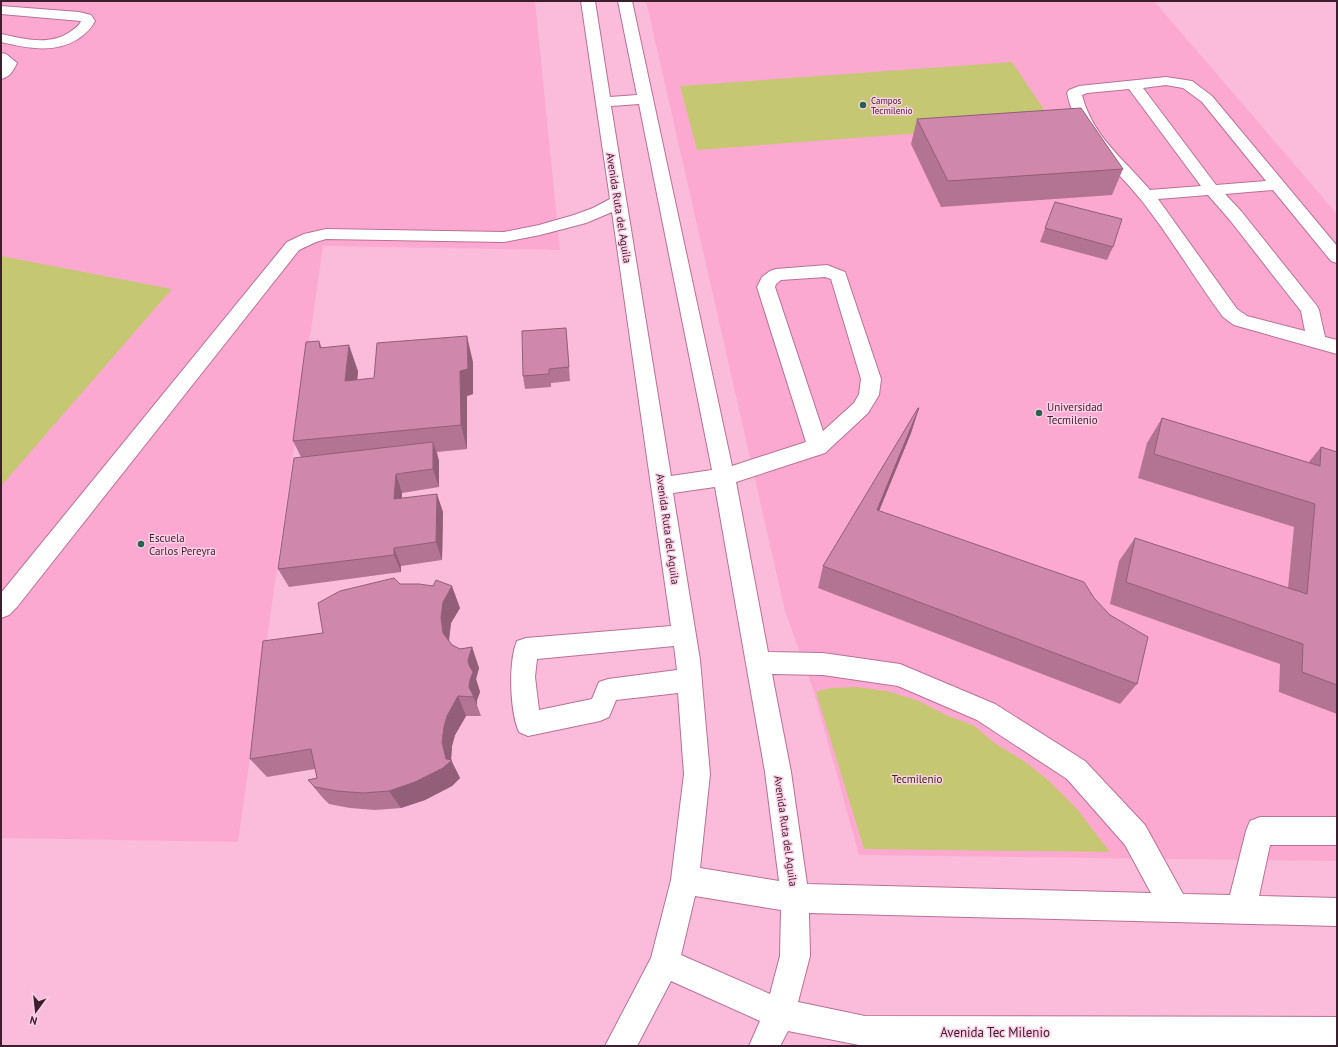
<svg xmlns="http://www.w3.org/2000/svg" width="1338" height="1047" font-family="'PT Sans',sans-serif">
<style>
.built{fill:#fca9d2}
.green{fill:#c6c772}
.lines{fill:none;stroke-linecap:round;stroke-linejoin:round}
.minor-casing{stroke:#b87195;stroke-width:2}
.minor{fill:#fff;fill-rule:evenodd}
.wall{fill:#b37494}
.shaded-wall{fill:#925e78}
.building{fill:#d087ac;stroke:#925e78}
.poi-dot{fill:#25634f;stroke:#fecfe5;stroke-width:1.5}
.labels{text-anchor:middle;dominant-baseline:central;stroke-width:3;stroke-linejoin:round;paint-order:stroke}
.far-poi-label{font-size:9px;fill:#3c1f2e;stroke:#fecfe5;text-anchor:start}
.street-label{font-size:11px;fill:#3c1f2e;stroke:#fecfe5}
.poi-label{font-size:11px;fill:#3c1f2e;stroke:#fecfe5;text-anchor:start}
.park-label{font-size:11px;fill:#302f03;stroke:#fecfe5}
.near-street-label{font-size:13px;fill:#3c1f2e;stroke:#fecfe5}
</style>
<rect width="100%" height="100%" fill="#fabcda"/>
<!-- built -->
<g class="built">
<polygon points="1,1 535,1 560,250 323,246 238,842 1,838"/>
<polygon points="646,1 1154,1 1337,214 1337,861 859,855 813,689 785,611"/>
</g>
<!-- green -->
<g class="green">
<polygon points="1012,62 1053,123 697,150 680,86"/>
<polygon points="1,256 172,289 1,486"/>
<polygon points="856,687 887,691 919,701 948,716 973,725 996,744 1024,761 1048,780 1077,809 1110,852 864,849 816,692 830,688"/>
</g>
<g class="lines">
<defs>
<g id="minor">
<path d="M 581,1 L 595,1 L 610,97 L 637,95 L 618,1 L 632,1 L 732,466 L 806,442 L 757,287 L 762,277 L 770,271 L 776,269 L 827,265 L 845,272 L 881,379 L 879,395 L 868,413 L 825,453 L 736,482 L 768,652 L 823,653 L 900,664 L 995,704 L 1085,761 L 1145,825 L 1183,894 L 1230,895 L 1246,831 L 1250,821 L 1260,817 L 1337,817 L 1337,845 L 1270,845 L 1259,896 L 1337,898 L 1337,926 L 809,913 L 810,956 L 798,1002 L 865,1016 L 1337,1017 L 1337,1046 L 864,1046 L 788,1031 L 780,1046 L 749,1046 L 760,1021 L 671,981 L 637,1046 L 605,1046 L 651,958 L 671,880 L 684,774 L 678,693 L 616,700 L 609,717 L 600,721 L 528,736 L 519,732 C 510,712 508,662 517,641 L 526,638 L 671,626 L 612,212 L 586,223 L 540,235 L 504,242 L 326,239 L 316,242 L 299,250 L 17,607 L 9,615 L 1,618 L 1,593 L 287,242 L 304,234 L 326,229 L 504,232 L 539,225 L 574,215 L 593,208 L 610,199 ZM 639,104 L 712,470 L 671,476 L 611,106 ZM 825,277 L 831,279 L 861,379 L 859,394 L 854,403 L 823,431 L 775,287 L 776,284 L 781,280 ZM 715,487 L 765,772 L 779,881 L 700,868 L 710,774 L 700,660 L 673,493 ZM 674,646 L 677,670 L 608,679 L 599,682 L 592,699 L 539,710 L 535,677 L 537,659 ZM 772,674 L 823,675 L 898,686 L 977,720 L 1067,779 L 1125,845 L 1151,893 L 807,884 L 791,772 ZM 695,896 L 781,910 L 780,956 L 770,994 L 681,955 Z"/>
<path d="M 1,6 L 79,12 L 91,15 L 95,21 C 91,29 85,34 78,39 C 54,54 27,48 1,42 L 1,34 C 25,39 49,46 70,32 C 74,29 79,26 81,21 L 1,14 Z"/>
<path d="M 1,53 L 6,54 L 17,63 C 13,71 10,77 1,79 L 2,64 Z"/>
<path d="M 1166,77 L 1192,81 L 1212,96 L 1337,246 L 1337,263 L 1331,261 L 1273,190 L 1225,194 L 1241,211 L 1317,306 L 1319,310 L 1325,337 L 1337,340 L 1337,354 L 1234,325 L 1223,317 C 1195,279 1171,238 1142,201 C 1113,164 1077,141 1067,93 L 1069,90 L 1079,86 ZM 1166,85 L 1183,88 L 1202,102 L 1266,181 L 1216,185 L 1143,88 ZM 1129,89 L 1201,186 L 1150,190 C 1124,159 1092,136 1082,95 L 1087,93 ZM 1208,195 L 1229,219 L 1301,311 L 1305,331 L 1247,316 L 1237,309 L 1158,199 Z"/>
</g>
</defs>
<!-- minor casing -->
<use href="#minor" class="minor-casing"/>
<!-- minor -->
<use href="#minor" class="minor"/>
</g>
<!-- wall -->
<g class="wall">
<polygon points="917,119 1123,169 1112,195 941,207 911,144"/>
<polygon points="1055,202 1113,247 1107,260 1040,242"/>
<polygon points="566,328 570,381 551,383 551,387 525,389 523,376"/>
<polygon points="319,341 322,348 358,371 357,380 374,378 473,362 473,394 467,396 467,449 437,452 439,461 439,487 402,493 402,498 443,512 442,560 401,566 401,572 289,587 278,569 301,457 293,441"/>
<polygon points="919,408 911,433 879,511 1137,684 1120,704 818,588 823,566"/>
<polygon points="1162,418 1308,463 1321,447 1337,452 1337,714 1279,692 1280,664 1110,604 1119,561 1135,538 1288,588 1294,527 1138,478 1147,443"/>
<polygon points="400,584 460,608 451,623 449,641 452,645 460,649 472,647 479,668 476,679 480,692 477,700 477,705 481,716 466,716 455,735 452,746 451,760 460,778 452,786 425,800 401,808 375,810 350,808 329,804 322,797 308,780 317,778 315,769 267,777 250,759 323,633"/>
</g>
<!-- shaded-wall -->
<g class="shaded-wall">
<polygon points="467,336 473,362 473,394 467,396 467,449 461,425 460,371"/>
<polygon points="349,345 358,371 355,406 345,381"/>
<polygon points="919,408 911,433 870,533 877,510"/>
<polygon points="433,442 439,461 439,487 433,469"/>
<polygon points="396,474 402,493 401,517 394,499"/>
<polygon points="437,494 443,512 442,560 436,542"/>
<polygon points="394,548 401,566 401,572 394,555"/>
<polygon points="452,586 460,608 451,623 449,639 451,654 443,633 441,618 443,602"/>
<polygon points="472,647 479,668 476,679 480,692 477,700 477,705 469,687 468,660"/>
<polygon points="458,696 466,716 455,735 452,746 451,760 460,778 452,786 425,800 401,808 389,791 446,759 442,742 444,727 447,716"/>
</g>
<!-- building -->
<g class="building">
<polygon points="1081,108 1123,169 948,181 917,119"/>
<polygon points="1055,202 1122,219 1113,247 1045,228"/>
<polygon points="566,328 569,367 549,369 549,374 523,376 522,331"/>
<polygon points="467,336 468,369 460,371 461,425 293,441 306,342 319,341 320,348 349,345 345,381 374,378 377,343"/>
<polygon points="918,408 919,408 877,510 1084,582 1094,598 1110,615 1148,637 1137,684 823,566"/>
<polygon points="1162,418 1320,466 1321,447 1337,452 1337,685 1302,672 1303,644 1126,582 1135,538 1307,594 1315,504 1154,454"/>
<polygon points="433,442 433,469 396,474 394,499 437,494 436,542 394,548 394,555 278,569 294,458"/>
<polygon points="394,578 400,584 419,584 433,586 436,580 452,586 443,602 441,618 443,633 452,645 460,649 472,647 468,660 469,665 473,672 470,680 469,687 474,697 458,696 447,716 444,727 442,742 446,759 452,760 443,768 415,782 389,791 363,793 337,791 315,787 308,780 317,778 311,749 250,759 263,641 323,633 318,603 340,591"/>
</g>
<!-- markers -->
<g class="poi-dot">
<circle cx="863" cy="105" r="4"/>
<circle cx="1039" cy="413" r="4"/>
<circle cx="141" cy="544" r="4"/>
</g>
<g class="labels">
<!-- far-poi labels -->
<g class="far-poi-label">
<text x="871" y="100">Campos<tspan x="871" dy="10">Tecmilenio</tspan></text>
</g>
<!-- street labels -->
<g class="street-label">
<text transform="translate(619 208) rotate(81)">Avenida Ruta del Aguila</text>
<text transform="translate(668 529) rotate(82)">Avenida Ruta del Aguila</text>
<text transform="translate(786 831) rotate(82)">Avenida Ruta del Aguila</text>
</g>
<!-- poi labels -->
<g class="poi-label">
<text x="1047" y="407">Universidad<tspan x="1047" dy="13">Tecmilenio</tspan></text>
<text x="149" y="538">Escuela<tspan x="149" dy="13">Carlos Pereyra</tspan></text>
</g>
<!-- park labels -->
<g class="park-label">
<text x="917" y="779">Tecmilenio</text>
</g>
<!-- near-street labels -->
<g class="near-street-label">
<text x="995" y="1032">Avenida Tec Milenio</text>
</g>
</g>
<!-- border -->
<rect width="1338" height="1047" fill="none" stroke="#3c1f2e" stroke-width="4"/>
<!-- north arrow -->
<g transform="translate(36 1011) rotate(195)" stroke="#fecfe5" stroke-width="3" paint-order="stroke">
<path d="M0-3L7 15L0 10L-7 15Z" fill="#3c1f2e"/>
<text y="-6" font-size="11" font-weight="bold" text-anchor="middle" fill="#3c1f2e">N</text>
</g>
</svg>
